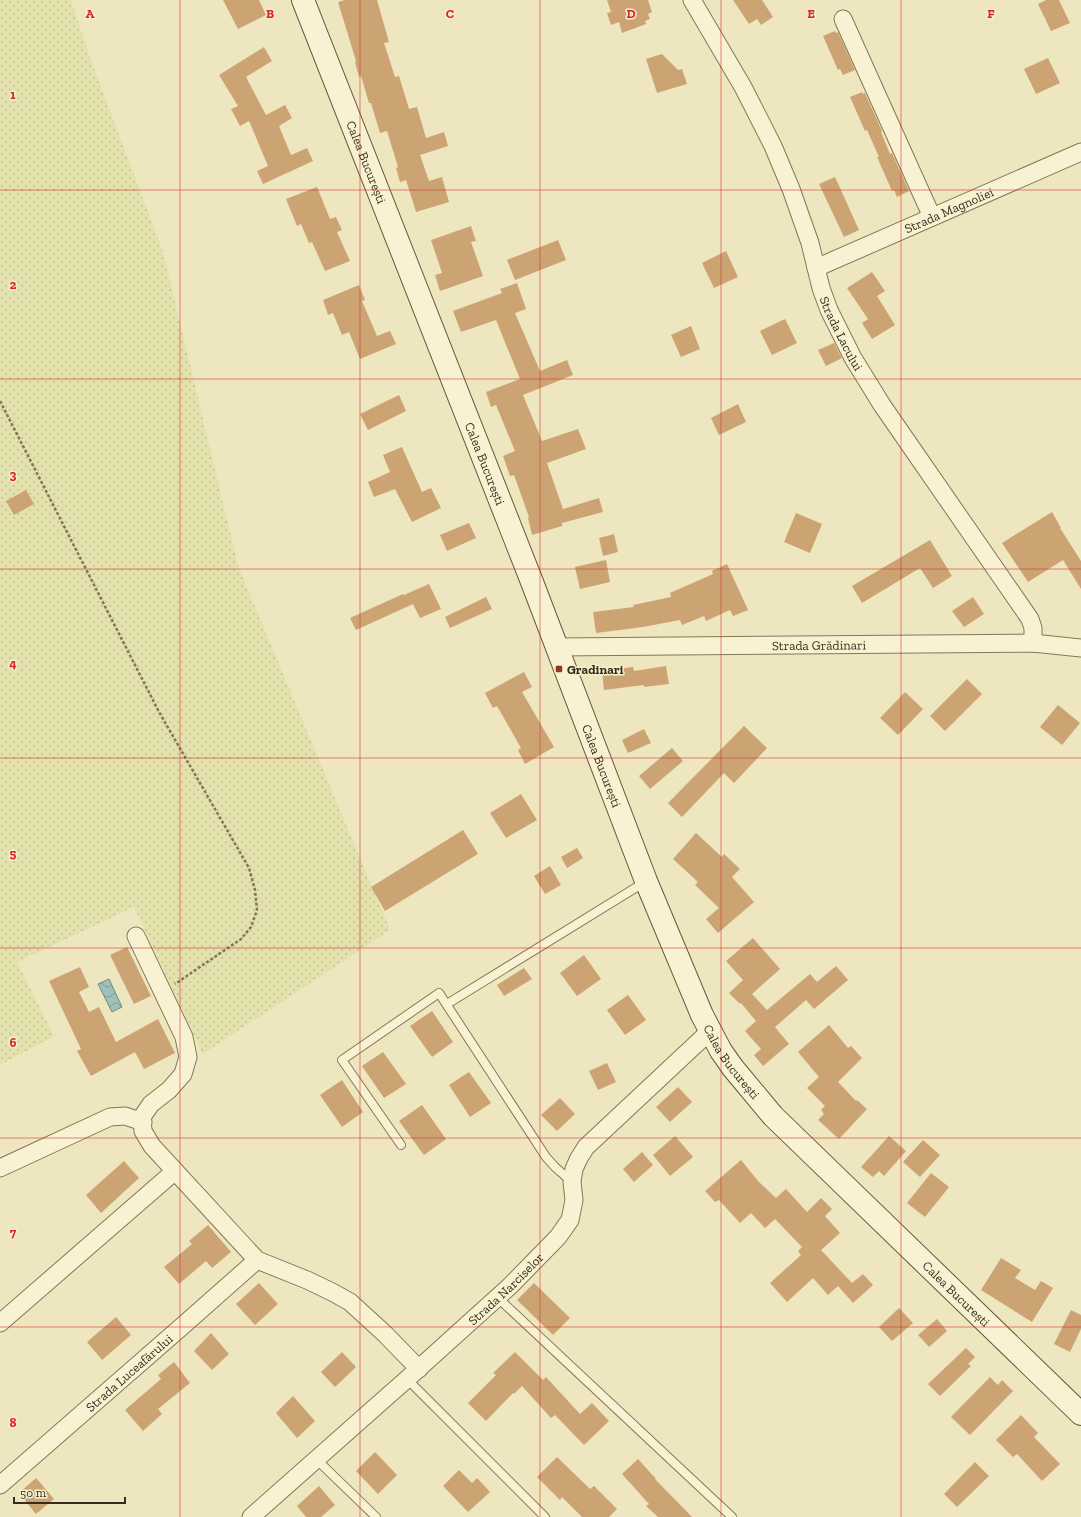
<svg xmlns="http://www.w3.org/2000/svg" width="1081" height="1517" font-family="'Zilla Slab',serif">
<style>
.farmland{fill:url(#farmland-dots)}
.water{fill:url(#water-waves);stroke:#6a8d89}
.building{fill:#cca474}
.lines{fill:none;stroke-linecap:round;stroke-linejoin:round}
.service-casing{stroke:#867657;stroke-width:10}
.minor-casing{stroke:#867657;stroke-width:19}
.secondary-casing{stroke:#68573b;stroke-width:24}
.path{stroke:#867657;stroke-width:2.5;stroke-dasharray:3 2;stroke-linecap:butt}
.service{stroke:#f9f2d2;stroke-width:8}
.minor{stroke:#f9f2d2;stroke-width:17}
.secondary{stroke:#f9f2d2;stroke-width:22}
.grid{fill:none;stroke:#d62828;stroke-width:1;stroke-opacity:0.55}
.poi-dot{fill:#963427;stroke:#f5efce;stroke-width:1.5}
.labels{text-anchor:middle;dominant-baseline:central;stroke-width:3;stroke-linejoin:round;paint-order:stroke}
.street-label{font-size:13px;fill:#362c1c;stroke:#f5efce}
.poi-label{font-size:13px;font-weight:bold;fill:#362c1c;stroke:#f5efce;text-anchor:start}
.grid-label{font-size:13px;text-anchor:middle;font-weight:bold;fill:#d62828;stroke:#f5efce;stroke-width:3;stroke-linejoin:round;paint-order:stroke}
</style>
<defs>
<pattern id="farmland-dots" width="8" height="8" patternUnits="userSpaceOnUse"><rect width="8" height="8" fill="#e3e1ac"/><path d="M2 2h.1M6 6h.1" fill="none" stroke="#c3c193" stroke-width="1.8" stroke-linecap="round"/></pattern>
<pattern id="water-waves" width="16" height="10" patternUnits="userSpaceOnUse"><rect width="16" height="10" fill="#a2c0bb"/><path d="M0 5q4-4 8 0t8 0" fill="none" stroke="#859c97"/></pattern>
</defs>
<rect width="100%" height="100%" fill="#eee6bf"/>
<!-- farmland -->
<polygon class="farmland" points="0,0 71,0 87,50 163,252 238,566 390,930 203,1054 134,907 17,962 54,1036 0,1065"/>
<!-- water -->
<polygon class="water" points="109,979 122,1007 112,1012 98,984"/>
<!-- building -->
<g class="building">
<polygon points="223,0 259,0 266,15 238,29"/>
<polygon points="345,0 377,0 389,42 384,43 395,77 399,76 409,109 417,107 426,138 444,132 448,146 420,155 429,181 442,177 449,202 416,212 406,180 400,182 396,168 398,167 387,131 380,133 371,103 369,103 361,76 359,77 355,62 356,61 338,2"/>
<polygon points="607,0 648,0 652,12 648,14 650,19 645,21 646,24 622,33 619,22 611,25 607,13 611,12"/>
<polygon points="733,0 762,0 773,17 761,25 757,19 749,24"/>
<polygon points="1046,0 1059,0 1070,23 1051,31 1038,4"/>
<polygon points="835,31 836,33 838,32 855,70 843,75 840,69 838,70 823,36"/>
<polygon points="264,47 272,61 246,77 266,115 285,105 292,118 279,126 291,155 307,148 313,161 263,184 257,171 268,166 249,121 240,126 231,109 238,106 219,75"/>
<polygon points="662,54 678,70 682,69 687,84 657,93 646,59"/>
<polygon points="1048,58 1060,83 1036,94 1024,69"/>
<polygon points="862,92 863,94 865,93 882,131 881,132 890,154 892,153 909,191 897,197 894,190 892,191 877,157 879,157 867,130 865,131 850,97"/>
<polygon points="835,177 859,230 844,237 819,184"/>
<polygon points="317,187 330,219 336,217 342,230 337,232 350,261 325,271 312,242 309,243 301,224 297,226 286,199"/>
<polygon points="471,226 476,241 471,242 483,276 440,291 435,275 442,273 431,240"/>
<polygon points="558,240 566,260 515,280 507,260"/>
<polygon points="726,251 738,277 714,288 702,263"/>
<polygon points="872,272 885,291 877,296 895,325 872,339 862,323 868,319 847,288"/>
<polygon points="517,283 526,309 515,313 540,371 567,360 573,375 523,395 542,441 578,429 586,449 547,463 563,509 599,498 603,512 562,523 562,526 532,535 528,518 529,517 514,475 510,476 503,456 515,451 496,405 491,407 486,392 520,379 496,320 461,332 453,311 502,293 500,289"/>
<polygon points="359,285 365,300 362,301 377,336 390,331 396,344 360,359 349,332 342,335 333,313 328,315 323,300"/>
<polygon points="785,319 797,343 772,355 760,331"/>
<polygon points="691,326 700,349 681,357 671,335"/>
<polygon points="834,343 842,358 826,366 818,350"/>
<polygon points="399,395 406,411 368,430 360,414"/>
<polygon points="738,404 746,422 719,435 711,418"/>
<polygon points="402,447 422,492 431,488 441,508 412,522 395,489 374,497 368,482 390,472 383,455"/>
<polygon points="26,490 34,504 14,515 6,501"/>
<polygon points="1052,512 1061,528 1060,528 1081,561 1081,589 1063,560 1028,582 1002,543"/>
<polygon points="796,513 822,524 810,553 784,542"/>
<polygon points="469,523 476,538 447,551 440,535"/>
<polygon points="614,534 618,552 603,556 599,538"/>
<polygon points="930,540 952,576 933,588 920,568 862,603 852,586"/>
<polygon points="606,560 610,582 580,589 575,567"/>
<polygon points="727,564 748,610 733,616 730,610 706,621 704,616 682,625 680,620 643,627 596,633 593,612 634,607 633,605 671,597 670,593 713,574 712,571"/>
<polygon points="429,584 441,609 420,618 413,604 356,630 350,618 403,594 404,595"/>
<polygon points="486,597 492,609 450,628 445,617"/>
<polygon points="973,597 984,614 964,627 952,611"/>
<polygon points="666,666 669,684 644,687 644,685 604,690 602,671 633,667 634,671"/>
<polygon points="524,672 532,687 522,692 554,747 525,764 518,750 521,748 497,706 493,708 485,693"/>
<polygon points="967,679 982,694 945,731 930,716"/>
<polygon points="905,692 923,709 898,735 880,718"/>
<polygon points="1058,705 1080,723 1062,745 1040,727"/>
<polygon points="744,726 767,748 734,783 724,773 682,817 668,803"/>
<polygon points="644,729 651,743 628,753 622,740"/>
<polygon points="672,748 683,761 650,789 639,776"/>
<polygon points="521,794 537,820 506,838 490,813"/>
<polygon points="463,830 478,854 385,911 371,887"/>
<polygon points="696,833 722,857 724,854 740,869 732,877 754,902 718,933 706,919 719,908 695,885 698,882 673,859"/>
<polygon points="577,848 583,858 567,868 561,857"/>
<polygon points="550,866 561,885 545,894 534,876"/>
<polygon points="753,938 780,969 752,994 767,1010 810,974 817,982 836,966 848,980 814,1009 806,1000 775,1027 789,1044 763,1066 754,1055 761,1049 745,1031 756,1021 741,1003 740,1004 729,993 743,980 726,961"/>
<polygon points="127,947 151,996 134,1004 110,955"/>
<polygon points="584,955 601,979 577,996 560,973"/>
<polygon points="80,967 89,987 79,992 89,1012 99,1007 116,1042 158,1019 175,1053 144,1069 135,1052 91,1076 77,1051 81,1049 49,981"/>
<polygon points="524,968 532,979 504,996 497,985"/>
<polygon points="628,995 646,1020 625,1035 607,1010"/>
<polygon points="432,1011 453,1042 432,1057 410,1026"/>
<polygon points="829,1025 848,1048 851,1046 862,1058 838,1082 856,1101 857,1100 867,1109 839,1139 818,1120 824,1114 821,1110 825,1106 807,1088 819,1077 798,1052"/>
<polygon points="383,1052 406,1084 384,1098 362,1066"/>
<polygon points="607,1063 616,1082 598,1090 589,1071"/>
<polygon points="469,1072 491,1103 470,1117 449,1085"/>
<polygon points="342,1080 363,1112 342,1127 320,1095"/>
<polygon points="678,1087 692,1102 670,1122 656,1107"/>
<polygon points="560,1098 575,1114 557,1131 541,1115"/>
<polygon points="422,1105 446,1139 424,1155 399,1121"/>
<polygon points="675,1136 693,1157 670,1176 653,1155"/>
<polygon points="889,1136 906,1151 884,1176 879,1171 873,1177 861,1167"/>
<polygon points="923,1140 940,1155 920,1177 903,1162"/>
<polygon points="642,1152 653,1165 634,1182 623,1169"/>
<polygon points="741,1160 759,1182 776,1198 786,1189 807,1212 821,1198 832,1209 825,1216 840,1233 821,1250 852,1283 863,1274 873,1285 853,1303 838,1286 828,1295 813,1278 787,1302 770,1283 801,1255 798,1251 802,1247 775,1219 765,1228 751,1213 740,1223 719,1200 715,1202 705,1191"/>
<polygon points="124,1161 139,1178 101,1213 86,1195"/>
<polygon points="931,1173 949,1187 925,1217 907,1203"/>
<polygon points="208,1225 231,1252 212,1268 206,1261 179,1284 164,1267 192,1244 189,1241"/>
<polygon points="1001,1258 1021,1270 1015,1278 1035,1290 1041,1281 1053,1288 1032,1322 981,1290"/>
<polygon points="259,1283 278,1304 255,1325 236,1304"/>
<polygon points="534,1283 570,1318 553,1335 517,1300"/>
<polygon points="899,1308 913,1323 892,1341 879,1327"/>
<polygon points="1071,1310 1081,1315 1081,1329 1070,1352 1054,1344"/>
<polygon points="116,1317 131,1335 102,1360 87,1342"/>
<polygon points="937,1319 947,1331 929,1347 918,1335"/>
<polygon points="211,1333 229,1354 212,1370 194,1351"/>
<polygon points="966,1348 975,1357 968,1364 971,1366 940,1396 928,1384"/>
<polygon points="342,1352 356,1367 335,1387 321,1372"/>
<polygon points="515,1352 543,1380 546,1377 580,1414 592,1403 609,1421 584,1445 555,1415 551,1418 522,1386 514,1394 513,1393 486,1421 468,1403 496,1375 493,1373"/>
<polygon points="174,1362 190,1383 158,1409 162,1414 143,1431 125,1410 161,1379 158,1375"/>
<polygon points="990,1377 998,1385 1002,1380 1013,1391 970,1435 951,1417"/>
<polygon points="293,1396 315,1421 297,1438 276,1413"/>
<polygon points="1021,1415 1038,1433 1034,1437 1060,1464 1042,1481 1017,1454 1013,1457 996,1440"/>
<polygon points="375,1452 397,1475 378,1494 356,1471"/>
<polygon points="557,1457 590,1489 594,1486 617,1509 609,1517 582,1517 562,1497 560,1500 537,1477"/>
<polygon points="638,1459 656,1479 655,1479 692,1517 658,1517 646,1506 649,1504 622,1474"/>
<polygon points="975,1462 989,1476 957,1507 944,1494"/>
<polygon points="459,1470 472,1483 477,1478 490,1492 468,1512 443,1486"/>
<polygon points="36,1478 54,1499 36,1514 19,1493"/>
<polygon points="319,1486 335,1505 321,1517 306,1517 297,1506"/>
</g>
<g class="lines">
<defs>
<g id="service">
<polyline points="447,1004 645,882"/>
<polyline points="401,1145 342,1060 439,993 546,1157 555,1167 572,1182"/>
<polyline points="497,1297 732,1517"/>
<polyline points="407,1379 545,1517"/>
<polyline points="316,1459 376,1517"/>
</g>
<g id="minor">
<path id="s1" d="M 692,0 L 743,87 L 773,146 L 791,189 L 810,243 L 821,288 L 829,310 L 853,358 L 882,405 L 1030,619 L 1033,628 L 1033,643"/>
<polyline points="843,19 932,217"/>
<path id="s2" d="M 816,268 L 1081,152"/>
<path id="s3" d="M 557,647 L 1033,643 L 1081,648"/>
<polyline points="136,936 184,1037 188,1057 183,1074 169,1090 151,1104 142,1117 143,1131 152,1146 257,1260 307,1280 332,1292 350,1302 385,1334 419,1369"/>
<polyline points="0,1168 110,1117 125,1116 143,1122"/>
<polyline points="0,1323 175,1171"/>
<path id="s4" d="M 0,1485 L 179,1329 L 257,1260"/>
<path id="s5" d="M 251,1517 L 407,1379 L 510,1286 L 558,1237 L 570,1220 L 574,1200 L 572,1182 L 574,1169 L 579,1158 L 586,1147 L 710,1031"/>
</g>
<g id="secondary">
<path id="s6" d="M 303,0 L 532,582 L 646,881 L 702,1015 L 721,1051 L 733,1068 L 773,1116 L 1081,1414"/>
</g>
</defs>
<!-- service casing -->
<use href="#service" class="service-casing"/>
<!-- minor casing -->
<use href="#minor" class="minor-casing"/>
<!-- secondary casing -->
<use href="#secondary" class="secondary-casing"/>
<!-- path -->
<polyline class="path" points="0,401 159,712 249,868 255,890 257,910 251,927 241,939 175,984"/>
<!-- service -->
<use href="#service" class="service"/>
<!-- minor -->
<use href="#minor" class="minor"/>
<!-- secondary -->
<use href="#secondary" class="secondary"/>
</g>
<!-- grid -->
<path class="grid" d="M 180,0 L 180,1517M 360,0 L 360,1517M 540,0 L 540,1517M 721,0 L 721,1517M 901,0 L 901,1517M 0,190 L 1081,190M 0,379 L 1081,379M 0,569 L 1081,569M 0,758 L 1081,758M 0,948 L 1081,948M 0,1138 L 1081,1138M 0,1327 L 1081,1327"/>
<!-- markers -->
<rect class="poi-dot" x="555" y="665" width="8" height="8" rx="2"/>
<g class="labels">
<!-- street labels -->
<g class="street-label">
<text stroke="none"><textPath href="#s6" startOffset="174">Calea București</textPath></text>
<text stroke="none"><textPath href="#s2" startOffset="145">Strada Magnoliei</textPath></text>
<text stroke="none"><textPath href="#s1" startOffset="367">Strada Lacului</textPath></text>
<text stroke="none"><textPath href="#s6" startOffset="498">Calea București</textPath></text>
<text stroke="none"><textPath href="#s3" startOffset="262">Strada Grădinari</textPath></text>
<text stroke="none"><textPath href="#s6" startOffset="822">Calea București</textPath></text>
<text stroke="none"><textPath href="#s6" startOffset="1146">Calea București</textPath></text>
<text stroke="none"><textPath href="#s5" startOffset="342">Strada Narciselor</textPath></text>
<text stroke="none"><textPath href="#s6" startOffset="1470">Calea București</textPath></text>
<text stroke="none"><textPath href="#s4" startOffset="171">Strada Luceafărului</textPath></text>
</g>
<!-- poi labels -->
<g class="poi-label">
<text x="567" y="669">Gradinari</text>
</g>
</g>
<g class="grid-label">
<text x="90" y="18">A</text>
<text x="270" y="18">B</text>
<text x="450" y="18">C</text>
<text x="631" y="18">D</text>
<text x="811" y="18">E</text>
<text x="991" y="18">F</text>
<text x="13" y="99">1</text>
<text x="13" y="289">2</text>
<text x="13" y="479">3</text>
<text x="13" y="668">4</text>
<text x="13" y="858">5</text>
<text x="13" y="1047">6</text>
<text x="13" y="1237">7</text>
<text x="13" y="1427">8</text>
</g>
<!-- scale -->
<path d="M14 1497v6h111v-6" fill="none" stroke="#362c1c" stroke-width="2"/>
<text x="20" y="1497" font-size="12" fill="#362c1c" stroke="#f5efce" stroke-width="3" paint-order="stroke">50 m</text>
</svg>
